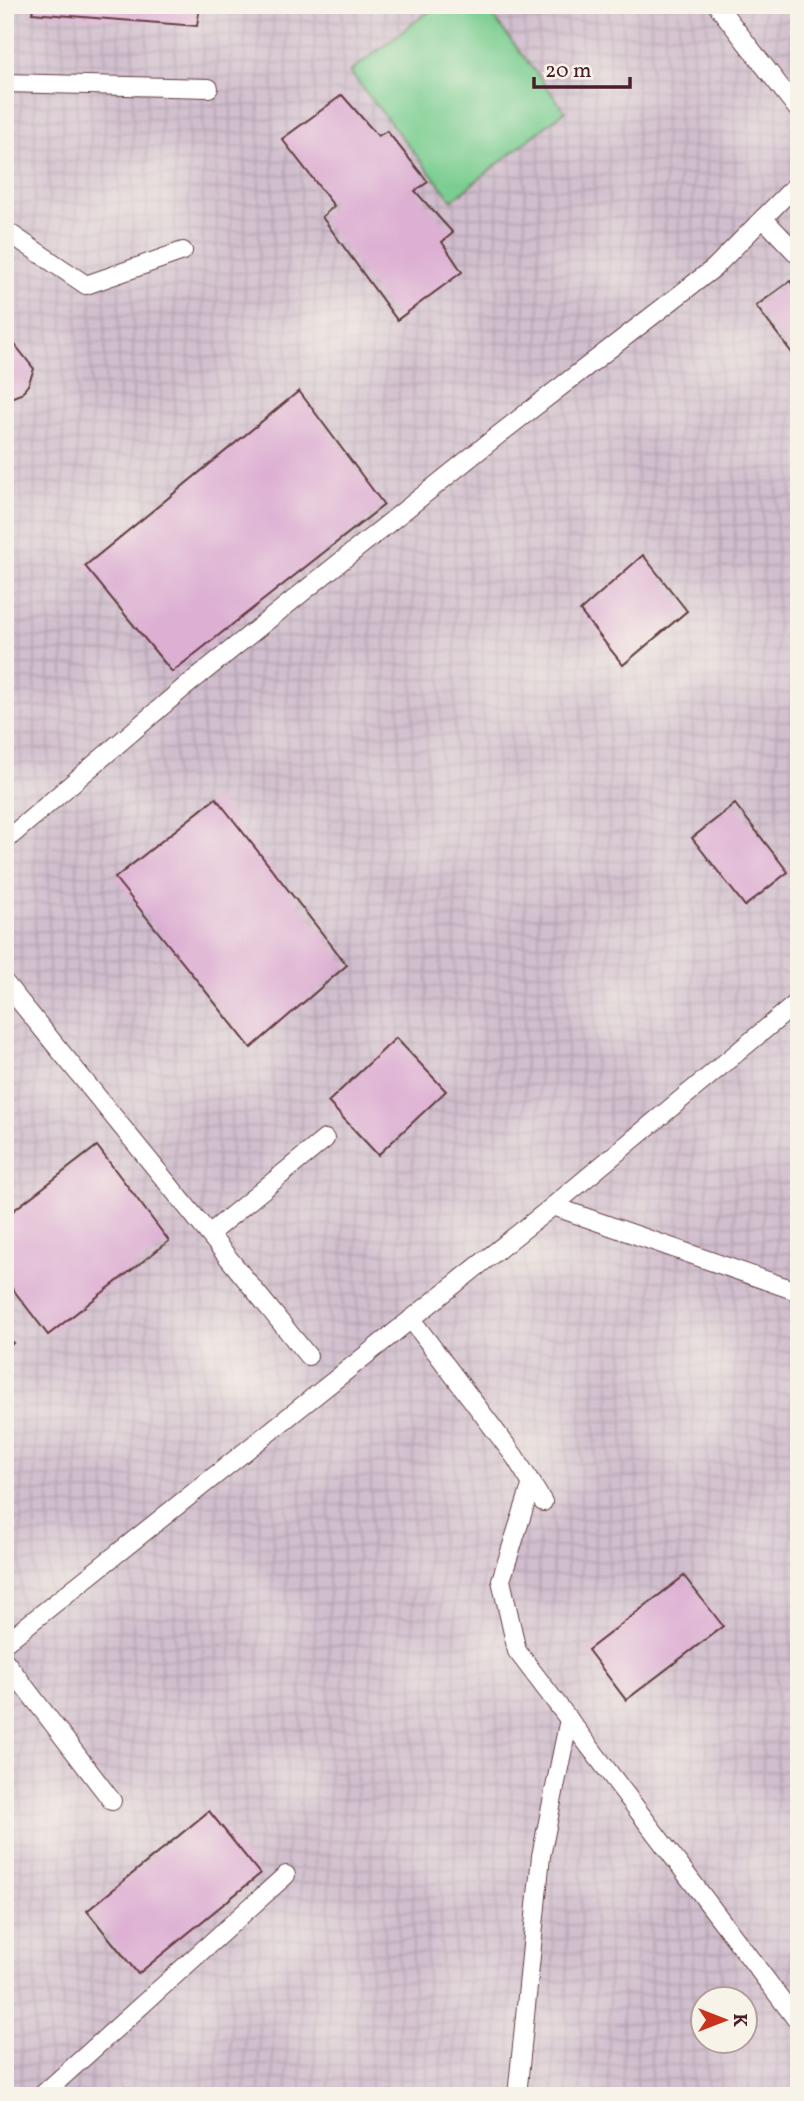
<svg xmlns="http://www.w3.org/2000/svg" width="804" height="2101" font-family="Vollkorn,serif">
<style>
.industrial{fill:url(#industrial-grid);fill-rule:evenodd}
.pitch{fill:#7ace91;stroke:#62765e;stroke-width:2}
.building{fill:#ddafd3}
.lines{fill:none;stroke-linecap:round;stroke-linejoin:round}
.lane-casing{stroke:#633c41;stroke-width:20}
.lane{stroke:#fff;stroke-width:18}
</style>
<defs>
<pattern id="industrial-grid" width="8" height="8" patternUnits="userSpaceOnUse" patternTransform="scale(1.75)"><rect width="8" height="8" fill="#d0bdcd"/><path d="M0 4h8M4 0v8" fill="none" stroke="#b4a2b0"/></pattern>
</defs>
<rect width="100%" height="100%" fill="#f7f3e8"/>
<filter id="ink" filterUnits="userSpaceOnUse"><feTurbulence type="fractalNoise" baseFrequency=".0143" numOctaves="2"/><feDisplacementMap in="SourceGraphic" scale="14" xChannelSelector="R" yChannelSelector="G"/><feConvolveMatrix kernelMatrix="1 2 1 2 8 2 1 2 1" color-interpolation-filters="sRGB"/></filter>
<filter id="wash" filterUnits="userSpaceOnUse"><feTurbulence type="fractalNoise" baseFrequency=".00686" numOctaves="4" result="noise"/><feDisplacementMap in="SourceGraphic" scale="28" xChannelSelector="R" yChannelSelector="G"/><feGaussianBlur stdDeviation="1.57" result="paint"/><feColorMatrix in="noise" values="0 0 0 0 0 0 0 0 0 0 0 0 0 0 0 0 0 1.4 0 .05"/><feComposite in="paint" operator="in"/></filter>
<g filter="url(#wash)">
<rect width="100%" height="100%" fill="#eeddbc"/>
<!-- industrial -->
<path class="industrial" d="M 5,5 L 799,5 L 799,2096 L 5,2096 ZM 702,2000 L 744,2000 L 744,2042 L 702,2042 Z"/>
<!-- pitch -->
<polygon class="pitch" points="437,5 484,5 565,111 452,200 350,72"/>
<g id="blocks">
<!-- building -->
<g class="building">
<polygon points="34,5 200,5 197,26 32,13"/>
<polygon points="342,95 378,136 387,131 428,182 415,191 453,233 442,242 462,272 397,320 322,217 334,206 282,139"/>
<polygon points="790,281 799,292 799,349 792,353 756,306"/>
<polygon points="5,332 34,369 28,385 21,394 5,400"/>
<polygon points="299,391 384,505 172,672 85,566"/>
<polygon points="643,555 687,611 623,665 580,611"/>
<polygon points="216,798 347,965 251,1048 115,878"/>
<polygon points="735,804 788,872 745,906 692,838"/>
<polygon points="396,1038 446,1091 378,1155 328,1102"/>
<polygon points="97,1146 169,1241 48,1335 5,1279 5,1217"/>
<polygon points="5,1332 13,1343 5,1350"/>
<polygon points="684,1576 723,1626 626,1700 588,1650"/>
<polygon points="209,1811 260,1874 138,1974 87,1911"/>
</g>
</g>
</g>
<g filter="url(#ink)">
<use href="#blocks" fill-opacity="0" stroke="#633c41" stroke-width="2"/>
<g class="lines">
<defs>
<g id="lane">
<polyline points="717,5 799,111"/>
<polyline points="5,83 209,88"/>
<polyline points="763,218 799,256"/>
<polyline points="5,230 86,285 183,251"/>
<polyline points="5,841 181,690 497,436 714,268 799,182"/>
<polyline points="5,983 308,1356"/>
<polyline points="553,1206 799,1292"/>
<polyline points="209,1234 325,1139"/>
<polyline points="411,1319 515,1457 543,1502"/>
<polyline points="532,1483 501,1580 517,1651 799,2023"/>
<polyline points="5,1643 553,1206 799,1001"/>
<polyline points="5,1661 112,1801"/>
<polyline points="41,2096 286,1875"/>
<polyline points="517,2096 541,1856 569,1719"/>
</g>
</defs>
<!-- lane casing -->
<use href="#lane" class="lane-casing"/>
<!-- lane -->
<use href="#lane" class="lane"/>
</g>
</g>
<!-- margin -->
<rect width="804" height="2101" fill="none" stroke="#f7f3e8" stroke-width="28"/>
<!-- north arrow -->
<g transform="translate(724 2020) rotate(90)"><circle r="33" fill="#f7f3e8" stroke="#b29e9c" stroke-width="2"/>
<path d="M0-5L12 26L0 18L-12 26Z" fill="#c8321e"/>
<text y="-10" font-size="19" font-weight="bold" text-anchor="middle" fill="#4a1f2b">K</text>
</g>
<!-- scale -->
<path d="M534 77v10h96v-10" fill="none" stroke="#4a1f2b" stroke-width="3.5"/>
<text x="545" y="77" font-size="21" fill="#4a1f2b" stroke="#f7f3e8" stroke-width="5" paint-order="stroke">20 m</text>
</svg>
